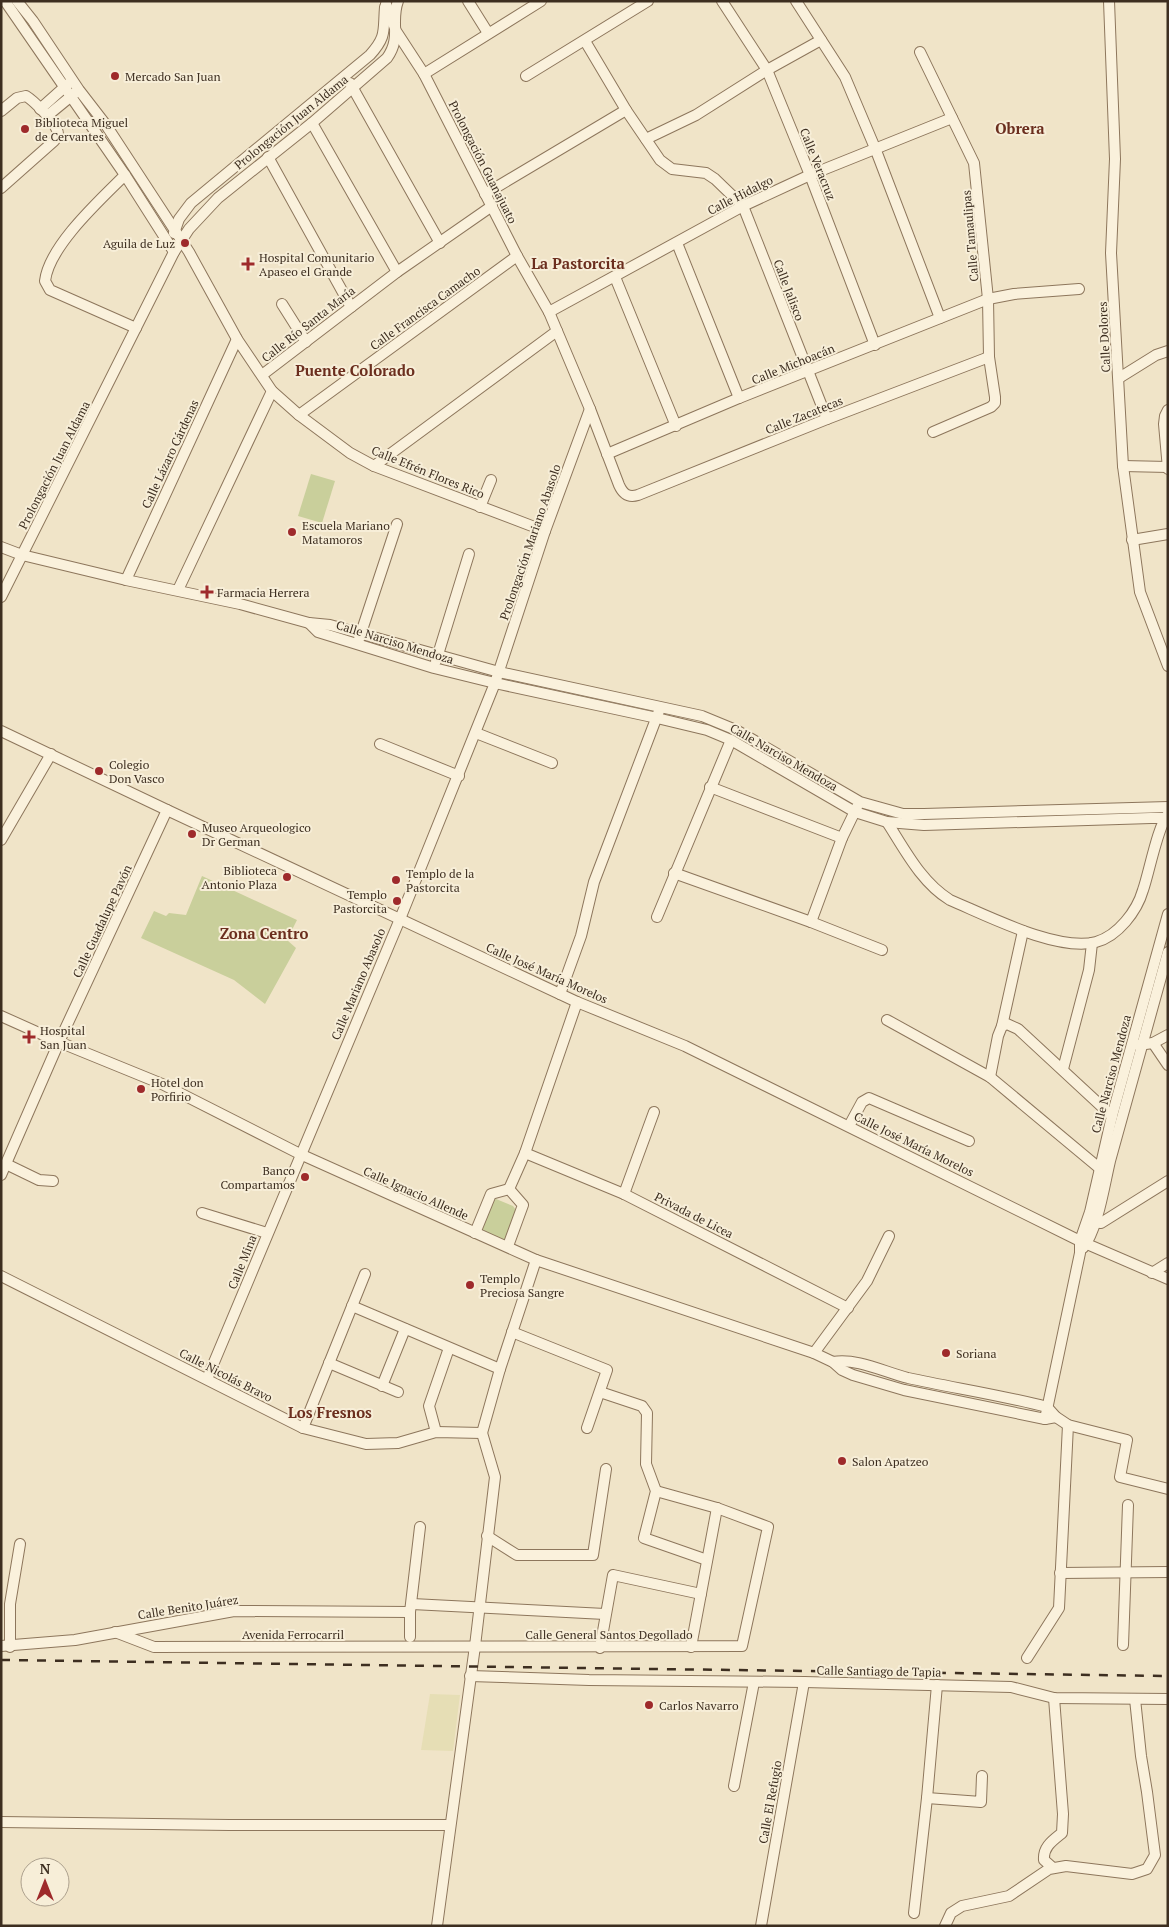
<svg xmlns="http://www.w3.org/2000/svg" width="1169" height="1927" font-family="'PT Serif',serif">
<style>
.farmland{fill:#e6deb5}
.green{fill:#c9cf9b}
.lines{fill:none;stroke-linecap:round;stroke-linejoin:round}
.minor-casing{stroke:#8d765c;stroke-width:12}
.minor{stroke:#faf1dc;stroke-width:10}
.rail{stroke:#3d2e20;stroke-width:2.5;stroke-dasharray:9 9;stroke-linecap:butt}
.poi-dot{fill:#9e2a2b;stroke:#f7eed8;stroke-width:2}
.labels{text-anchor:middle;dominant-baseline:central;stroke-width:4;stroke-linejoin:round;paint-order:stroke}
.poi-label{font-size:12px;fill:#3d2e20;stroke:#f7eed8;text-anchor:start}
.street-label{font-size:12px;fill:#3d2e20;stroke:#f7eed8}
.quarter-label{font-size:15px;font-weight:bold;fill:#6b2e1e;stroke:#f7eed8}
</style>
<rect width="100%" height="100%" fill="#f0e4c8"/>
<!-- farmland -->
<polygon class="farmland" points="430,1694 460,1695 453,1751 421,1750"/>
<!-- green -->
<g class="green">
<polygon points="311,474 335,481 322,523 298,516"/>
<polygon points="202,876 297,920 287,940 296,948 265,1004 234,980 141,938 154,911 166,916 169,913 186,915"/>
<polygon points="496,1199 513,1206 516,1210 506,1239 500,1241 482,1232 482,1226 490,1202"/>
</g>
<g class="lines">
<defs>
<g id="minor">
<polyline points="5,1 125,175 174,252"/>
<polyline points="17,1 33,21 79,90 106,125 189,252 237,339 272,391 299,415 350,453 374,466 545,531"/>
<polyline points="468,1 488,33"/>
<polyline points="722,1 767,70 810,175 875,345"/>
<polyline points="796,1 845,77 875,148 940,318"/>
<polyline points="1109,1 1115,159 1111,253 1123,466 1140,592 1168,666"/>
<path d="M 386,4 L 396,31 L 424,74 L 517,256 L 549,312 L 590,409 L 619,485 C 623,494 628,498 638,495 L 827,419 L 989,357"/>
<polyline points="585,41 626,110 660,160 672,169 706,173 715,179 743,206 827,419"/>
<polyline points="920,52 974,163 988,299 989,357 995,397 995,403 991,407 933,432"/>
<polyline points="424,74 541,1"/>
<polyline points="526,76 648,1"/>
<polyline points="350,83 440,243"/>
<polyline points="40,109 68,84"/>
<path d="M 1,111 L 17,98 L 26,96 C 34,101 53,120 57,130 C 59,134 57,138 54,141 L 1,188"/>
<polyline points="47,116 75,93"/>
<polyline points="312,123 397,272"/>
<polyline points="646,139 696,115 767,70 821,40"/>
<polyline points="268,157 351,307"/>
<path d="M 125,175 C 100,200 49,246 45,281 L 50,290 L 136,328"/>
<polyline points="485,194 626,110"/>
<path d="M 174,233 L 179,219 L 191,203 L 370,55 C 387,36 383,31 385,7"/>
<polyline points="677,243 739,398"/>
<polyline points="615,277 676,426"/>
<polyline points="282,304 306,342"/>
<polyline points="549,312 743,206 810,175 952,118"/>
<polyline points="262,375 397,272 492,206"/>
<polyline points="1119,378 1156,355 1168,351"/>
<polyline points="1168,410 1165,416 1164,424 1168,469"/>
<polyline points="299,415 517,256"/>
<polyline points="607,454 739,398 988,299 1014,294 1079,289"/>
<polyline points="374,466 557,331"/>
<polyline points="1123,466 1168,467"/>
<polyline points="480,507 491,480"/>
<polyline points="1132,540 1168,534"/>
<polyline points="1,547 22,555 126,580 240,604 309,623 330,625 499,672 702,716 736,730 860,802 903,814 924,814 1168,807"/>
<polyline points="126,580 237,339"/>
<polyline points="178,590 272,391"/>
<path d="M 1,597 L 174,252 L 189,229 L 218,198 L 312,123 L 387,58 C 402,37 390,22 398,1"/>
<polyline points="309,623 318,632 434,668 495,683 657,718 707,730 731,740 855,812 887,822 924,825 1151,818 1164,818 1168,820"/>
<polyline points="359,639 397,524"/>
<polyline points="436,661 469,554"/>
<polyline points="1,731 167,810 577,1002 685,1046 1080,1241 1168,1279"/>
<polyline points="476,733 552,763"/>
<polyline points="380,744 459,776"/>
<polyline points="710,787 842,838"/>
<path d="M 887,822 C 905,850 921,882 950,900 C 986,915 1057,952 1096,942 C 1118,936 1137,911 1143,890 C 1149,873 1158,825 1168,814"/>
<polyline points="1,840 51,754"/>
<polyline points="674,873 811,922 882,950"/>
<polyline points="657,917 731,740"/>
<polyline points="811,922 842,838 857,807"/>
<polyline points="560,994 581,936 594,882 659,711"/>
<polyline points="1,1016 59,1042 162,1084 300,1154 536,1260 814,1353 833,1362 842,1370 853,1375 904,1390 1045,1419 1056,1417"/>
<polyline points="887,1020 990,1077 1104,1172"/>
<polyline points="1002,1026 1007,1024 1018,1029 1112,1116"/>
<polyline points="1153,1043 1168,1065"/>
<polyline points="1138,1045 1153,1043 1168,1035"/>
<polyline points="1063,1069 1089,970 1092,943"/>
<polyline points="990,1077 998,1036 1002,1026 1023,931"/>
<polyline points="849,1126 862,1102 869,1098 969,1141"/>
<polyline points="525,1153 624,1194 848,1308"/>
<polyline points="6,1164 39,1180 53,1181"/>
<polyline points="1,1175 59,1042 167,810"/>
<polyline points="509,1189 525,1153 577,1002"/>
<polyline points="624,1194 654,1112"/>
<polyline points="202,1213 267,1233"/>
<polyline points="1088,1222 1101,1223 1168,1181"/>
<polyline points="475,1233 491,1194 509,1189 523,1205 508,1246"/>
<path d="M 1083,1248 C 1098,1229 1104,1186 1110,1161 C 1129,1092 1148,1022 1168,952"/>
<polyline points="1152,1273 1168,1263"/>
<polyline points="1,1276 303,1428 366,1444 398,1443 436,1432 482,1433"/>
<polyline points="352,1306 500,1369"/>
<polyline points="512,1332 607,1370 587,1428"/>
<polyline points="814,1353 867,1281 889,1236"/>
<path d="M 833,1362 C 858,1358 884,1372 908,1378 C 954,1388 1001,1395 1047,1407 L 1056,1417 L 1068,1425 L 1127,1440 L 1120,1477 L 1168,1489"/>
<polyline points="329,1363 398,1392"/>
<polyline points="207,1379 400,919 495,683 545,531 590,409"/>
<polyline points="382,1386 405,1329"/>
<polyline points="600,1392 642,1406 647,1413 646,1464 656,1491 644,1538 707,1560"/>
<polyline points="1045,1419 1080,1253 1080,1241 1090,1212 1112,1116 1168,914"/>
<polyline points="303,1428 365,1274"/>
<polyline points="436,1432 429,1406 449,1348"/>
<polyline points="482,1433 500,1369 536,1260"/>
<polyline points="487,1536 517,1555 593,1555 606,1469"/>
<polyline points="1060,1573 1168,1572"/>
<polyline points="412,1604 605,1614"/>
<polyline points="115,1632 154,1647 742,1646 768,1527 717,1508 656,1491"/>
<polyline points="410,1637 410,1612 420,1527"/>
<polyline points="1123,1645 1128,1505"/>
<polyline points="1,1646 75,1640 234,1611 410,1612"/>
<polyline points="10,1647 10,1604 20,1544"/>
<polyline points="691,1647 717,1508"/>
<polyline points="600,1648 613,1575 701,1594"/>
<polyline points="1027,1658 1059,1608 1068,1425"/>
<polyline points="470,1676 589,1680 804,1682 1011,1687 1054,1698 1168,1699"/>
<polyline points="734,1786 754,1682"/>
<polyline points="927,1798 981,1802 982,1776"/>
<polyline points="1,1822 229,1825 450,1825"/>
<path d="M 1053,1868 L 1044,1860 C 1043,1847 1052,1841 1062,1833 L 1063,1814 L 1054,1698"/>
<polyline points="914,1913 927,1798 937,1685"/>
<polyline points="437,1926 475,1646 495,1477 482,1433"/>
<polyline points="761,1926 804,1682"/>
<polyline points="945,1926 951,1913 962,1906 1009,1896 1049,1869 1066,1866 1132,1874 1147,1869 1155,1855 1147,1792 1141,1756 1135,1699"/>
</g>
</defs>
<!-- minor casing -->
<use href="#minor" class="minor-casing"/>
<!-- minor -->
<use href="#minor" class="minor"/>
<!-- rail -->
<polyline class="rail" points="1,1660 1168,1676"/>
</g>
<!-- markers -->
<g class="poi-dot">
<circle cx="115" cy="76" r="5"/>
<circle cx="25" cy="129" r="5"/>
<circle cx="185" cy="243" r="5"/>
<path d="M245.5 256.5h5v5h5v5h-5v5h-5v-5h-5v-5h5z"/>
<circle cx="292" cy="532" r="5"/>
<path d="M204.5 584.5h5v5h5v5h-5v5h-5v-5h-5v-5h5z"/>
<circle cx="99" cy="771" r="5"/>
<circle cx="192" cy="834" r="5"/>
<circle cx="287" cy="877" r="5"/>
<circle cx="396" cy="880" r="5"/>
<circle cx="397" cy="901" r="5"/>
<path d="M26.5 1029.5h5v5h5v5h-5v5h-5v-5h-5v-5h5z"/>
<circle cx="141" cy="1089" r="5"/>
<circle cx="305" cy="1177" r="5"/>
<circle cx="470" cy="1285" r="5"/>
<circle cx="946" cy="1353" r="5"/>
<circle cx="842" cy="1461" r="5"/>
<circle cx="649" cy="1705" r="5"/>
</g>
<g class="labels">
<!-- poi labels -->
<g class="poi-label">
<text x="125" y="76">Mercado San Juan</text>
<text x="35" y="122">Biblioteca Miguel<tspan x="35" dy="14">de Cervantes</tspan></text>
<text x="175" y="243" text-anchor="end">Aguila de Luz</text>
<text x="259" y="257">Hospital Comunitario<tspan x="259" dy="14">Apaseo el Grande</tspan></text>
<text x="302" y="525">Escuela Mariano<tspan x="302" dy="14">Matamoros</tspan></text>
<text x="217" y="592">Farmacia Herrera</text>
<text x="109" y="764">Colegio<tspan x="109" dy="14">Don Vasco</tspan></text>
<text x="202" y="827">Museo Arqueologico<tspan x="202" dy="14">Dr German</tspan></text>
<text x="277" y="870" text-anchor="end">Biblioteca<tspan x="277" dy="14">Antonio Plaza</tspan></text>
<text x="406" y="873">Templo de la<tspan x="406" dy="14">Pastorcita</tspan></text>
<text x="387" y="894" text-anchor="end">Templo<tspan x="387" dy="14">Pastorcita</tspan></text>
<text x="40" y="1030">Hospital<tspan x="40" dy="14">San Juan</tspan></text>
<text x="151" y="1082">Hotel don<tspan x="151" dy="14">Porfirio</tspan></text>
<text x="295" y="1170" text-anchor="end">Banco<tspan x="295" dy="14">Compartamos</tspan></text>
<text x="480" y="1278">Templo<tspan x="480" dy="14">Preciosa Sangre</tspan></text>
<text x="956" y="1353">Soriana</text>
<text x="852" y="1461">Salon Apatzeo</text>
<text x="659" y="1705">Carlos Navarro</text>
</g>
<!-- street labels -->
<g class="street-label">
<text transform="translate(291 122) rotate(-39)">Prolongación Juan Aldama</text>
<text transform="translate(483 162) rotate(63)">Prolongación Guanajuato</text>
<text transform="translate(818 164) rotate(68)">Calle Veracruz</text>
<text transform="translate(740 195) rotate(-27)">Calle Hidalgo</text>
<text transform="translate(970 236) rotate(-95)">Calle Tamaulipas</text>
<text transform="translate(789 290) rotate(69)">Calle Jalisco</text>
<text transform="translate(425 308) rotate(-36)">Calle Francisca Camacho</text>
<text transform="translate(308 324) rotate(-38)">Calle Río Santa María</text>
<text transform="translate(1104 337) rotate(-93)">Calle Dolores</text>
<text transform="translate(793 364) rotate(-22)">Calle Michoacán</text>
<text transform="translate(804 415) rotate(-22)">Calle Zacatecas</text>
<text transform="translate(170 454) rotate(-65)">Calle Lázaro Cárdenas</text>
<text transform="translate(54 465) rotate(-63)">Prolongación Juan Aldama</text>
<text transform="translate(428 472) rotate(22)">Calle Efrén Flores Rico</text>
<text transform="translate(530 542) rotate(-71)">Prolongación Mariano Abasolo</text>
<text transform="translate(395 642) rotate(17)">Calle Narciso Mendoza</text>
<text transform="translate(784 757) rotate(30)">Calle Narciso Mendoza</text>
<text transform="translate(102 921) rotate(-65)">Calle Guadalupe Pavón</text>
<text transform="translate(547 973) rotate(24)">Calle José María Morelos</text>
<text transform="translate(358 984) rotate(-67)">Calle Mariano Abasolo</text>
<text transform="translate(1111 1074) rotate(-75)">Calle Narciso Mendoza</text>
<text transform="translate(914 1144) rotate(26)">Calle José María Morelos</text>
<text transform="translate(416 1193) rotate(24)">Calle Ignacio Allende</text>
<text transform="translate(694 1215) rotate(27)">Privada de Licea</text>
<text transform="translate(242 1262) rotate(-68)">Calle Mina</text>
<text transform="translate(226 1375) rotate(27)">Calle Nicolás Bravo</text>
<text transform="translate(188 1607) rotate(-9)">Calle Benito Juárez</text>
<text x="293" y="1634">Avenida Ferrocarril</text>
<text x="609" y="1634">Calle General Santos Degollado</text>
<text transform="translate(879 1671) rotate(1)">Calle Santiago de Tapia</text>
<text transform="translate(770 1802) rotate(-80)">Calle El Refugio</text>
</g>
<!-- quarter labels -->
<g class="quarter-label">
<text x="1020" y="128">Obrera</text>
<text x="578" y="263">La Pastorcita</text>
<text x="355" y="370">Puente Colorado</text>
<text x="264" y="933">Zona Centro</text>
<text x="330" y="1412">Los Fresnos</text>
</g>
</g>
<!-- border -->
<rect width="1169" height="1927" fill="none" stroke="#3d2e20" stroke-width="5"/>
<!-- north arrow -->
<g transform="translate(45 1882)"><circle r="24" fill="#f7eed8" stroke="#ada18e"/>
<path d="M0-4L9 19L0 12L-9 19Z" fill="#9e2a2b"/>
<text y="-8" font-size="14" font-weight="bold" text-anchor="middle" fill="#3d2e20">N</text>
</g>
</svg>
